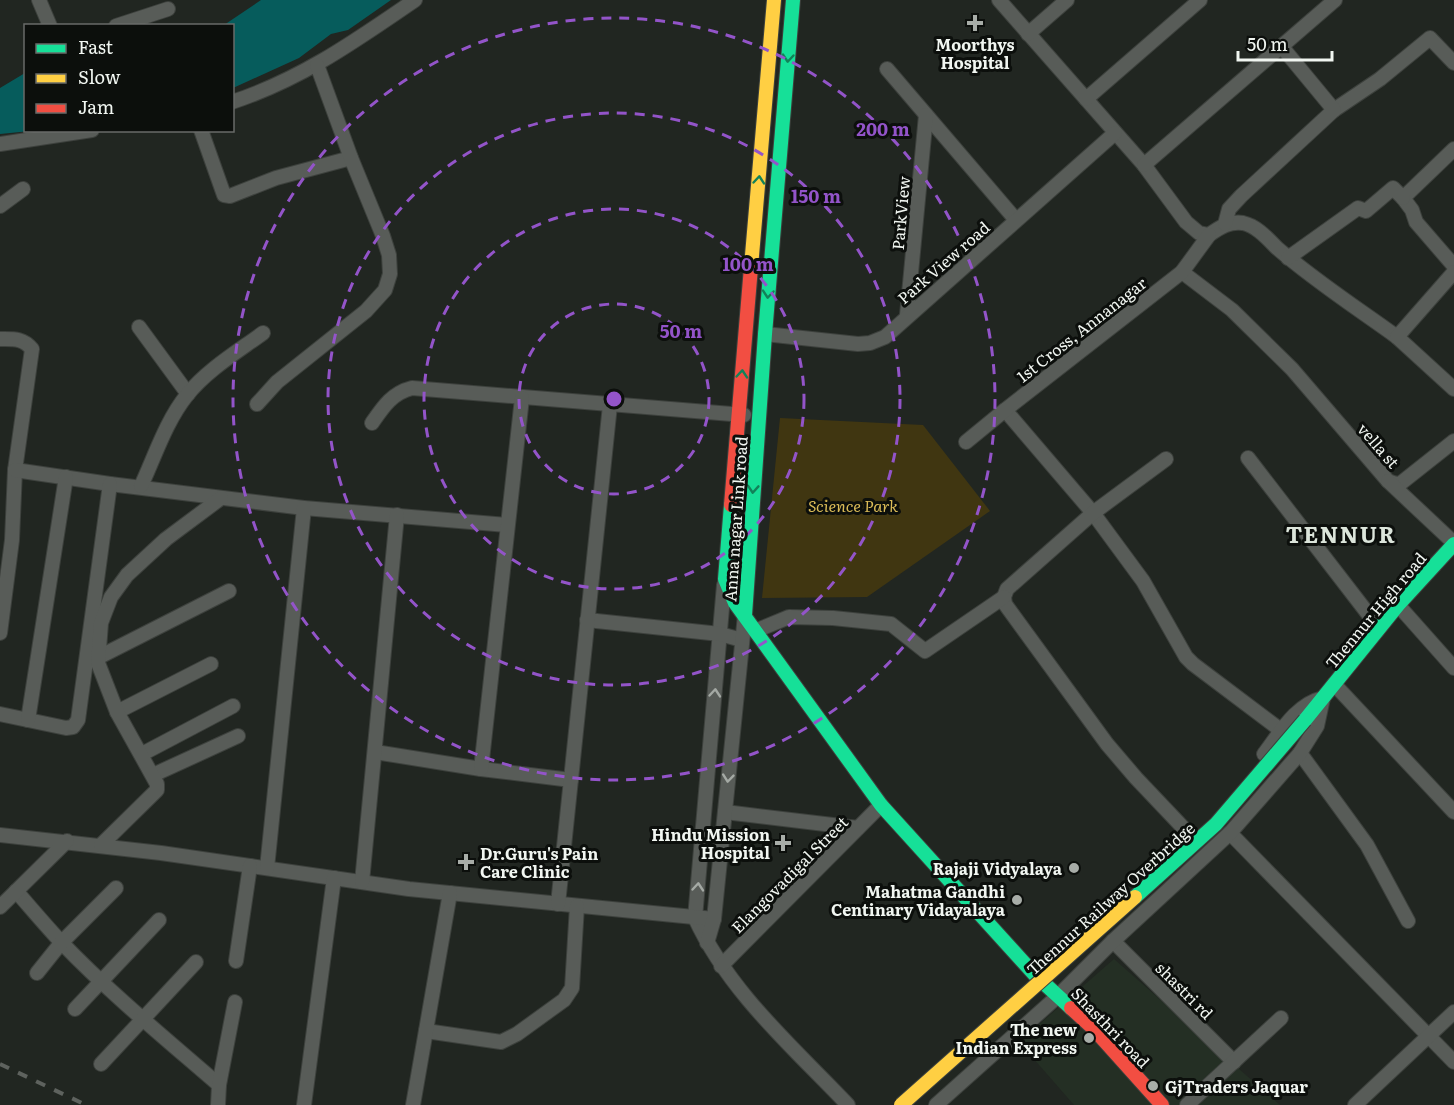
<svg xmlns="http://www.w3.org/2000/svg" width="1454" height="1105" font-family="Literata,serif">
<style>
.built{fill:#242f24}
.green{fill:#403611}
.water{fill:#065c5c}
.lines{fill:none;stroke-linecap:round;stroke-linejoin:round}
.street-casing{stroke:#3d413d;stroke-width:16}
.fast-casing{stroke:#3d413d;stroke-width:16}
.slow-casing{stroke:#3d413d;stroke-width:16}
.jam-casing{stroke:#3d413d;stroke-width:16}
.street{stroke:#585c58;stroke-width:14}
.fast{stroke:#16e098;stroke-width:14}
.slow{stroke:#ffcf43;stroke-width:14}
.jam{stroke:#f24e42;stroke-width:14}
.rail{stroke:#5e625e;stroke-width:4;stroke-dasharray:10 10;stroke-linecap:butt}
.fast-bridge-casing{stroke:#3d413d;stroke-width:16;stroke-linecap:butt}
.slow-bridge-casing{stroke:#3d413d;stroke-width:16;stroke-linecap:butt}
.fast-bridge{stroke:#16e098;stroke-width:14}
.slow-bridge{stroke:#ffcf43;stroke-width:14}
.oneway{stroke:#128259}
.oneway2{stroke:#a4a9a4}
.ring{fill:none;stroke:#9354c9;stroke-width:3;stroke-dasharray:10 8}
.poi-dot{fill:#a8ada8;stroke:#0c0f0c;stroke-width:2}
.labels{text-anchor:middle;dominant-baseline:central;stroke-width:6;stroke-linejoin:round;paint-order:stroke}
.poi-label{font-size:16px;font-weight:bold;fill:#f1f6f1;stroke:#0c0f0c;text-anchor:end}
.street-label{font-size:16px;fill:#f1f6f1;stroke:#0c0f0c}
.park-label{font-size:16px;font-style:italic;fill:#dabb57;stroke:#0c0f0c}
.district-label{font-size:22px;font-weight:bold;letter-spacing:1.5px;fill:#dce5db;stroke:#0c0f0c}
.centre{fill:#9354c9;stroke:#0c0f0c;stroke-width:3}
.ring-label{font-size:18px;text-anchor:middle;font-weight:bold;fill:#9354c9;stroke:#0c0f0c;stroke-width:6;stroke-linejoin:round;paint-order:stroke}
</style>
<rect width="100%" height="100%" fill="#212621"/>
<!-- built -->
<polygon class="built" points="1114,959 1280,1105 1074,1105 1019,1042"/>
<!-- green -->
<polygon class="green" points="780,418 923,425 990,511 867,597 762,598"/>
<!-- water -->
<g class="water">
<polygon points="261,0 391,0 348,30 331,34 299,58 233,88 232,26 224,25"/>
<polygon points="25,73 26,130 30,131 0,134 0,88"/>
</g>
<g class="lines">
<defs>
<g id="street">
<polyline points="39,0 50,26"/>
<path d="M 999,0 L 1144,165 L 1186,222 L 1199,233 L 1209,235 C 1220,227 1230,221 1243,223 C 1257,226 1268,239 1277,248 C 1315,281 1357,308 1397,337"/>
<polyline points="116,26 168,9"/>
<polyline points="1028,34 1067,0"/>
<polyline points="887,69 1016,220"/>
<polyline points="1086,99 1200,0"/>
<path d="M 232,102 C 302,79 355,41 415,0"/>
<polyline points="1334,110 1380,79 1430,38 1454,63"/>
<polyline points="201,130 224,195 230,196 276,178 351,158"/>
<polyline points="0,144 92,130"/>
<polyline points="1454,149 1403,198 1412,210 1416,222 1454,266"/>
<polyline points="1144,165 1335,0"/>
<polyline points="0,206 23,189"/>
<polyline points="1225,224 1229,209 1241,196 1334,110 1282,47"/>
<polyline points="1288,258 1358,208 1366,211 1393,188 1403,198"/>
<polyline points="1182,272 1232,310 1292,369 1388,481 1396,484 1401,483 1454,441"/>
<polyline points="1454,272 1397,337 1454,389"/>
<polyline points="907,315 926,115"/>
<polyline points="139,327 188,394"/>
<polyline points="765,334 858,344 870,343 885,337 1115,133"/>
<path d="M 0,339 C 14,339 23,338 32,349 L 15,470 L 12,540 L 0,633"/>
<polyline points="257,404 277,382 366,311 385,290 390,274 389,255 383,236 351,158 317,65"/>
<polyline points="1005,410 1093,513 1143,581 1186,657 1193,664 1282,731"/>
<path d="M 372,423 C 383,407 392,393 412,388 L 744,415"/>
<polyline points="966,442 1005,410 1182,272 1209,235"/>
<polyline points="1248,458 1379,628"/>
<polyline points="1166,459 1093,513 1007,589 1004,597 1005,604 1107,744 1136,778 1192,837"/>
<polyline points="15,470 110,484 304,508 507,525"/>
<polyline points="1388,481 1454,543"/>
<path d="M 141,486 C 155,456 166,421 187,395 C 207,370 237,352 263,333"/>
<path d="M 724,585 L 695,918 C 729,992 793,1047 848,1105"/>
<polyline points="1398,605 1454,668"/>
<polyline points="587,620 720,634 742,640"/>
<polyline points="755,631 789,617 833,618 891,624 925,651 1004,597"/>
<polyline points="99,657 229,591"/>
<polyline points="1334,684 1454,812"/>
<polyline points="117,712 211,664"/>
<polyline points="0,714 66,728 73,727 78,720 110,484"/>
<polyline points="28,720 66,477"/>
<polyline points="375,752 481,769 571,780"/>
<polyline points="1300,753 1367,845 1408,921"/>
<polyline points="142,754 233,706"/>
<polyline points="481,769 522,398"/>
<polyline points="153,775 238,736"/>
<polyline points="725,812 858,828"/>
<polyline points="1230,833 1454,1062"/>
<polyline points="0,835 161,853 409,889 714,919"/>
<polyline points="101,845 157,790 157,784 117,712 98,663 101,623 111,597 127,575 166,539 221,498"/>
<polyline points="267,868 304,508"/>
<polyline points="362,882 397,515"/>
<path d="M 16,891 C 31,908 46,926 62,943 C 111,994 166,1039 219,1085"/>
<polyline points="558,904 610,405"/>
<polyline points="0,907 67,841"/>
<polyline points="1113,941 1234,1062"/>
<polyline points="707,943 714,919 745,615"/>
<polyline points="236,961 250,866"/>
<polyline points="721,966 881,805"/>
<polyline points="37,973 61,943 116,888"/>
<polyline points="75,1009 159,920"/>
<polyline points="426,1031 501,1042 517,1034 564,1000 572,988 577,906"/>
<polyline points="101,1064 196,962"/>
<polyline points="218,1105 219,1085 235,1002"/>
<polyline points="304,1105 334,878"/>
<polyline points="413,1105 450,893"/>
<path d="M 936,1105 L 1058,996 L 1113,941 L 1230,833 L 1300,753 L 1317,726 L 1323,698 C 1296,704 1280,733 1264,754"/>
<polyline points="1187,1105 1281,1018"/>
<polyline points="1355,1105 1454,1012"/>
</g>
<g id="fast">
<polyline points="731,505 725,579 735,603 881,805 1035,975 1071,1008"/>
<polyline points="745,615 765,334 793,0"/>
<polyline points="1305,720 1398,605 1454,544"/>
</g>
<polyline id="slow" points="751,267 774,0"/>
<g id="jam">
<polyline points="731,505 751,267"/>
<polyline points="1071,1008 1093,1028 1162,1105"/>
</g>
</defs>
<!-- street casing -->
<use href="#street" class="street-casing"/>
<!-- fast casing -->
<use href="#fast" class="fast-casing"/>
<!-- slow casing -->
<use href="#slow" class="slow-casing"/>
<!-- jam casing -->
<use href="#jam" class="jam-casing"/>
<!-- street -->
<use href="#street" class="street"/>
<!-- fast -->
<use href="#fast" class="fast"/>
<!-- slow -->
<use href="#slow" class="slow"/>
<!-- jam -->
<use href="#jam" class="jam"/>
<!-- rail -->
<polyline class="rail" points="0,1064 86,1105"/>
<defs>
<polyline id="fast-bridge" points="1135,897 1216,824 1305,720"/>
<polyline id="slow-bridge" points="901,1105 1135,897"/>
</defs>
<!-- fast-bridge casing -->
<use href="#fast-bridge" class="fast-bridge-casing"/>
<!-- slow-bridge casing -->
<use href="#slow-bridge" class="slow-bridge-casing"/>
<!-- fast-bridge -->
<use href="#fast-bridge" class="fast-bridge"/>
<!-- slow-bridge -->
<use href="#slow-bridge" class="slow-bridge"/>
</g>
<!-- one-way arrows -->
<defs><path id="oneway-chevron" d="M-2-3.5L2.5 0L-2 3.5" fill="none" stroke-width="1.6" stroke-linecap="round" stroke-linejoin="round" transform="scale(1.5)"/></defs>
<g class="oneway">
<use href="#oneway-chevron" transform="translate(788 58) rotate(95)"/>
<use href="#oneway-chevron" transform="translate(759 180) rotate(-85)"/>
<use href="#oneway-chevron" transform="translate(768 294) rotate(95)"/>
<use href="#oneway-chevron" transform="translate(742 374) rotate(-85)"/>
<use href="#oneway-chevron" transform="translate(753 489) rotate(94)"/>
</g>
<g class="oneway2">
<use href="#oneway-chevron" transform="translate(715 693) rotate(-85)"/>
<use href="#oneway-chevron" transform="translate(728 778) rotate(96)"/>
<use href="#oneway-chevron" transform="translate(698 887) rotate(-85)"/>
</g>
<!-- distance rings -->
<g class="ring">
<circle cx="614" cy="399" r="95"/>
<circle cx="614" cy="399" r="190"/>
<circle cx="614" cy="399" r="286"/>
<circle cx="614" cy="399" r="381"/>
</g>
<!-- markers -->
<g class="poi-dot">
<path d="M972 14h6v6h6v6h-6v6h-6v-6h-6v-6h6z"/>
<path d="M780 834h6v6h6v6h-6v6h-6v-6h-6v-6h6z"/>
<path d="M463 853h6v6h6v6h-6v6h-6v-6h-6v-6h6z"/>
<circle cx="1074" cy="868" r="6"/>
<circle cx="1017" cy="900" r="6"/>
<circle cx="1089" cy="1038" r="6"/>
<circle cx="1153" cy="1086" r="6"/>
</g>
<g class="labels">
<!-- poi labels -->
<g class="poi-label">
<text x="975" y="44" text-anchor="middle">Moorthys<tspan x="975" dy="18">Hospital</tspan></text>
<text x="770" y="834">Hindu Mission<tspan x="770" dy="18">Hospital</tspan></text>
<text x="480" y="853" text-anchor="start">Dr.Guru's Pain<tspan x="480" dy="18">Care Clinic</tspan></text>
<text x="1062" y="868">Rajaji Vidyalaya</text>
<text x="1005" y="891">Mahatma Gandhi<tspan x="1005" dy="18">Centinary Vidayalaya</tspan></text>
<text x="1077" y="1029">The new<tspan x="1077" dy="18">Indian Express</tspan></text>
<text x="1165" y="1086" text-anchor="start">GjTraders Jaquar</text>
</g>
<!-- street labels -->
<g class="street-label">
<text transform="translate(900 213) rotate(-85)">ParkView</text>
<text transform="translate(943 262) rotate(-41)">Park View road</text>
<text transform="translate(1081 329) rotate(-38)">1st Cross, Annanagar</text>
<text transform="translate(1379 445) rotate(49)">vella st</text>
<text transform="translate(735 519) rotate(-86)">Anna nagar Link road</text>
<text transform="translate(1375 610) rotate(-50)">Thennur High road</text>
<text transform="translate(789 874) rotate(-45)">Elangovadigal Street</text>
<text transform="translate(1110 898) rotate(-42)">Thennur Railway Overbridge</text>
<text transform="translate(1185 990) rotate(45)">shastri rd</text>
<text transform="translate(1111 1027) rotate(46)">Shasthri road</text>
</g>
<!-- park labels -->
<g class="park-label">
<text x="853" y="505">Science Park</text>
</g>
<!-- district labels -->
<g class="district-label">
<text x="1341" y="533">TENNUR</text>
</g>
</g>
<circle cx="614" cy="399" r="9" class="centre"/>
<g class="ring-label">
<text x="883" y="136">200 m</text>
<text x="816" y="203">150 m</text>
<text x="748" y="271">100 m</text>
<text x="681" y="338">50 m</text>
</g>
<!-- legend -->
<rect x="24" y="24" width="210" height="108" fill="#0c0f0c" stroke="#686b68" stroke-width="1.5"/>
<rect x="36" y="44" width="30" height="9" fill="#16e098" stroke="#686b68" stroke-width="1.5"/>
<text x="78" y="54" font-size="18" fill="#f1f6f1">Fast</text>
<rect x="36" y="74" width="30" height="9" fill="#ffcf43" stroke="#686b68" stroke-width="1.5"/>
<text x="78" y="84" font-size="18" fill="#f1f6f1">Slow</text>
<rect x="36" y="104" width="30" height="9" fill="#f24e42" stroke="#686b68" stroke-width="1.5"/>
<text x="78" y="114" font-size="18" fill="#f1f6f1">Jam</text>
<!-- scale -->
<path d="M1238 51v9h94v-9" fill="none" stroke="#f1f6f1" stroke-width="3"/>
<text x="1247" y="51" font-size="18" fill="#f1f6f1" stroke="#0c0f0c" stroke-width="4.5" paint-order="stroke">50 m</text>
</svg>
